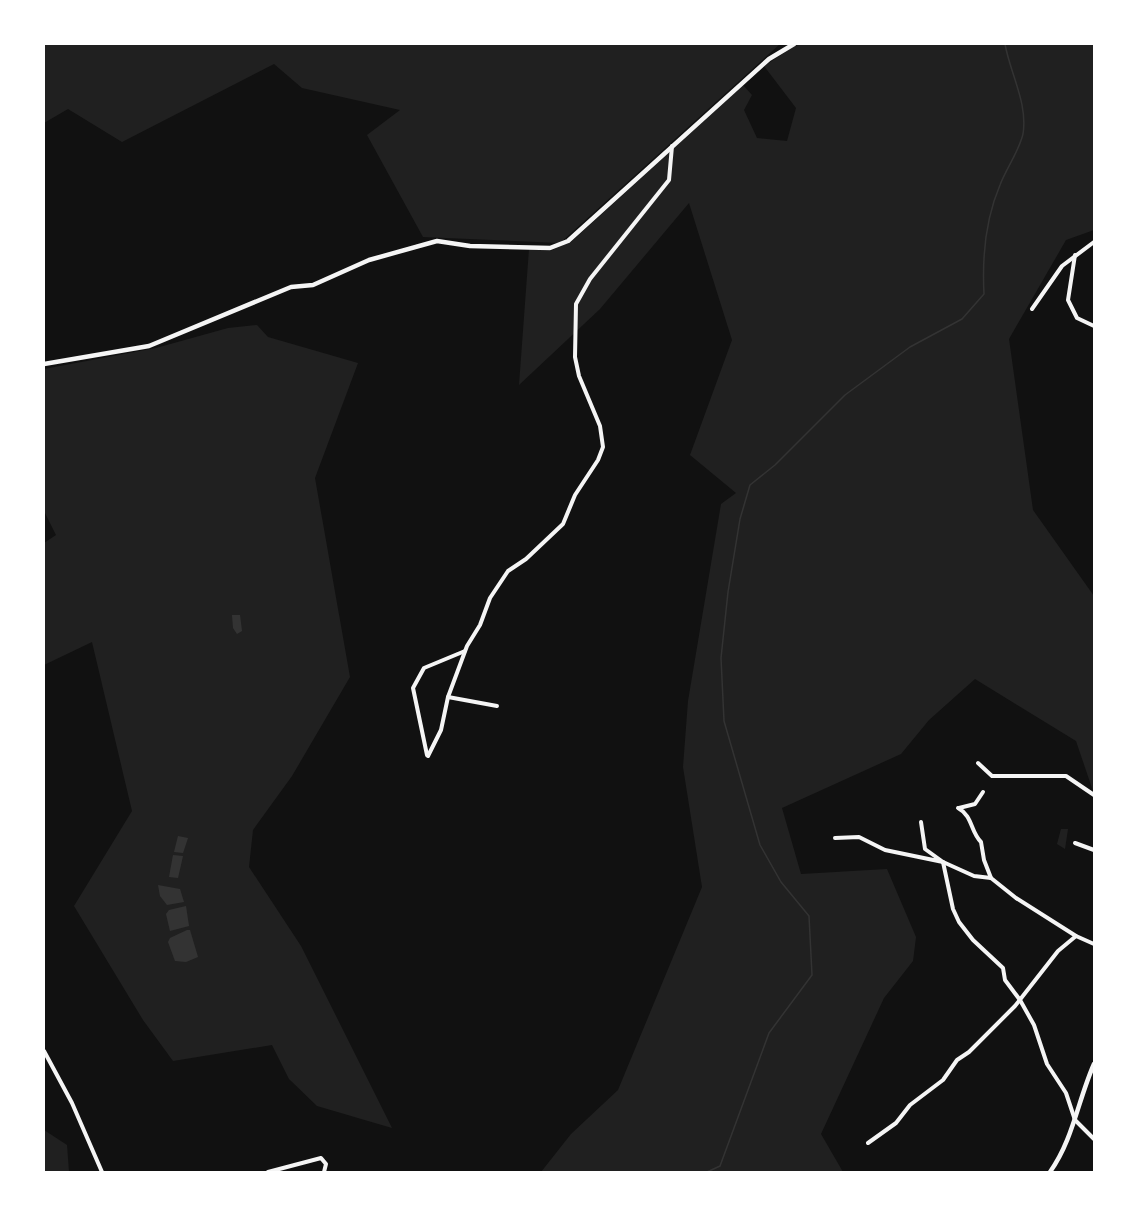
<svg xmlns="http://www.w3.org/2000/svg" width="1138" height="1216" font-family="'Golos Text',sans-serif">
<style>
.green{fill:#202020}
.water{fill:#333}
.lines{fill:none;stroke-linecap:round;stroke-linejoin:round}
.stream{stroke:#333;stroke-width:1.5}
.minor{stroke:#f5f5f5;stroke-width:4}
.tertiary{stroke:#f5f5f5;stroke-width:4.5}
</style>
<rect width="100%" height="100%" fill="#111"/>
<!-- green -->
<g class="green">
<polygon points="44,44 780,44 560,243 423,237 367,135 400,110 302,88 274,64 122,142 68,109 44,123"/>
<polygon points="798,44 1094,44 1094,230 1066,240 1009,339 1033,510 1094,596 1094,794 1076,741 975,679 929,720 901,754 782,808 801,874 887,869 916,937 913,961 884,998 821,1134 843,1172 541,1172 571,1134 618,1090 702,887 683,767 688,701 721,504 736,493 690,455 732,340 689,203 600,309 519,385 529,249 550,251 571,242 743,85 752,95 744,110 757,138 787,141 796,108 764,66"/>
<polygon points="257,325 268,337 358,363 315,478 350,677 292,776 253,830 249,867 301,946 392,1128 317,1106 289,1079 272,1045 173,1061 143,1020 74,906 132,811 92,642 44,665 44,543 56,535 44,511 44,369 156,348 228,328"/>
<polygon points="1061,829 1068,829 1065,849 1057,844"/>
<polygon points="44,1130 67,1145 69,1172 44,1172"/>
</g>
<!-- water -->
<g class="water">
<polygon points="232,615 240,615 242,631 237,634 233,628"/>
<polygon points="178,836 188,838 183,853 174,852"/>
<polygon points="173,855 183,856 178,878 169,877"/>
<polygon points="158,885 180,889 184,902 167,905 160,896"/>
<polygon points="186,906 189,926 170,931 166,914 169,910"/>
<polygon points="187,930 190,930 198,957 186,962 175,961 168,942 170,938"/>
</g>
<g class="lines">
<!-- stream -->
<path class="stream" d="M 707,1172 L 720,1166 L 769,1033 L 812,975 L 809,916 L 781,882 L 760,845 L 724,721 L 721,658 L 728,592 L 740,519 L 750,485 L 775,465 L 845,395 L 910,347 L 962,319 L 984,294 C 982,256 985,220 1000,185 C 1006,169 1019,151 1023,134 C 1028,103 1010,73 1005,44"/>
<!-- minor -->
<g class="minor">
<polyline points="1075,255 1068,300 1077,318 1094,326"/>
<polyline points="1032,309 1062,266 1094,242"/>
<polyline points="448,697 497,706"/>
<polyline points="427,755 413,688 424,668 465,651"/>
<polyline points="428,756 441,730 448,697 467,646 480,625 490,598 508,571 526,559 563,524 575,495 598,460 603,447 600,426 579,376 575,357 576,304 590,279 669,180 672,146"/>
<polyline points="978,763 992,776 1066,776 1094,795"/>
<path d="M 958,808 C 973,816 970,831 981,842 L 984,860 L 991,878"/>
<polyline points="959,808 975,804 983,792"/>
<polyline points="835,838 859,837 885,850 943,862 925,849 921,822"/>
<polyline points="1075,843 1094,850"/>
<polyline points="943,862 953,909 959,922 973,940 1003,968 1005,980 1020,1000 1034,1025 1047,1064 1066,1093 1075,1120 1094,1139"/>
<polyline points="943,862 974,876 991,878 1016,898 1076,936 1094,944"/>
<polyline points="44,1051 72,1103 102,1172"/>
<polyline points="868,1143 896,1123 910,1105 943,1080 957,1060 969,1052 1015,1006 1058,951 1076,936"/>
<polyline points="268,1172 321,1158 326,1164 324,1172"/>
</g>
<!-- tertiary -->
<g class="tertiary">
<polyline points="44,364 149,346 291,287 313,285 369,260 437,241 470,246 550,248 568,241 769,59 794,44"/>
<path d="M 1050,1172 C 1073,1140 1078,1100 1094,1064"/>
</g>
</g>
<!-- border -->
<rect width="1138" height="1216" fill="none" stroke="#ffffff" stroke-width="90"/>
</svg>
